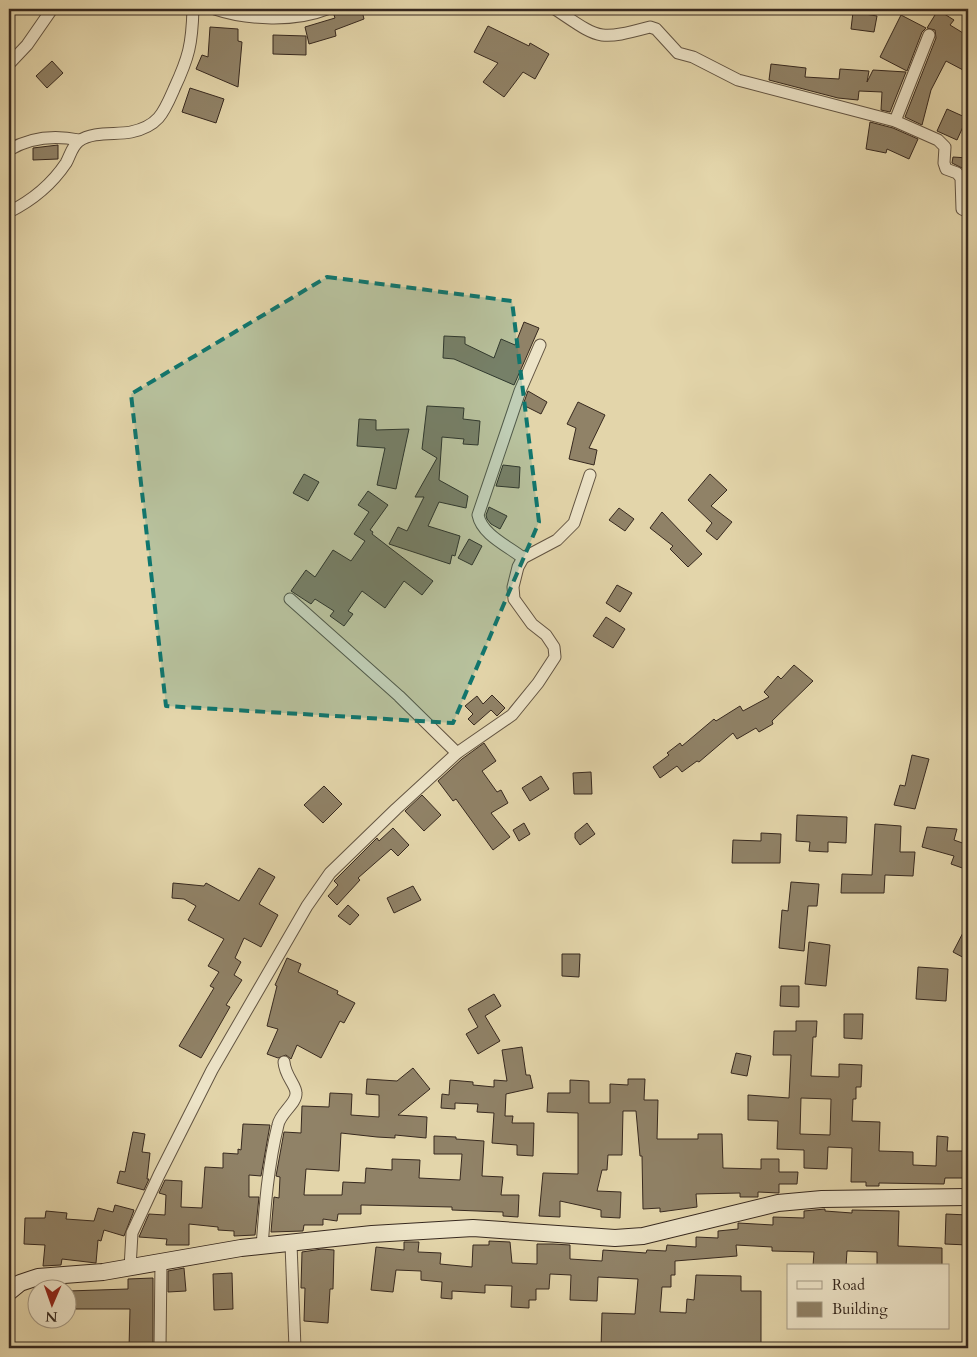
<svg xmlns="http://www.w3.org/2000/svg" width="977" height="1357" font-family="Cardo,serif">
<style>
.building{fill:#908267;stroke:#37291f;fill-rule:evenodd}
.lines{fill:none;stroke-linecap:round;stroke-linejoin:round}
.street-casing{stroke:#625442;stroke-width:13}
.secondary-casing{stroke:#37291f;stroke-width:18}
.street{stroke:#ede4c8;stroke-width:11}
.secondary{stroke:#ede4c8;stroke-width:16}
.marked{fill:#0f766e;fill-opacity:0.2;stroke:#0f766e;stroke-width:4;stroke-dasharray:10 6;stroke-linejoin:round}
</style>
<rect width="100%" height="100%" fill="#e3d5aa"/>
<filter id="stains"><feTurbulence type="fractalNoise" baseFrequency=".004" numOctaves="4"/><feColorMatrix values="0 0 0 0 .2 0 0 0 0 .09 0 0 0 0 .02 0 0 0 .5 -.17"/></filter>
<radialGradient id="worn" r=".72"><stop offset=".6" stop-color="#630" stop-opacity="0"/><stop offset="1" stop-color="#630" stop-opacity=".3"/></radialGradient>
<!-- building -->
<g class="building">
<polygon points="350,9 362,11 364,19 335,30 336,36 309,44 305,27 335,18 334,15"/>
<polygon points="938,10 954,20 950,25 968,36 968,60 963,70 946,61 931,90 922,125 905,117 936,38 935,30 927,28"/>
<polygon points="853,12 877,16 874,32 851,29"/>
<polygon points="901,15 926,28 922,32 907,71 880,57"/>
<polygon points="488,26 529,46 530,43 549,54 535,79 523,72 504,97 483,82 498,63 474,52"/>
<polygon points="210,27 238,29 238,41 242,42 238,87 196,69 202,55 208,57"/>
<polygon points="273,35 306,36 306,55 273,54"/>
<polygon points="52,61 63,73 47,88 36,76"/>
<polygon points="771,64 806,68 805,77 839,79 840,69 869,71 867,82 873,70 906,72 890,112 881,110 882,92 859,91 858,100 838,98 769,80"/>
<polygon points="190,88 224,99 216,123 182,112"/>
<polygon points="947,109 967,118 957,140 937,131"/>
<polygon points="870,122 893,128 918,139 909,159 887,149 886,153 866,149"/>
<polygon points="58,145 58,159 33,160 33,148"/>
<polygon points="953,157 968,158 968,171 952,163"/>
<polygon points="524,322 539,328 514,385 454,359 443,358 444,336 465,337 465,344 494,358 501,339 515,345"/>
<polygon points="528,391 547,402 541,414 523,405"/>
<polygon points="578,402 605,415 589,448 597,450 594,465 569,459 576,428 567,424"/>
<polygon points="427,406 464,408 463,419 480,421 478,445 463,444 464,439 442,437 439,480 468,496 466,508 439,502 428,526 460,536 455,556 452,555 450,564 389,544 398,527 407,531 424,497 415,497 437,458 422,449"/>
<polygon points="359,419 376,420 376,430 409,429 396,489 377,485 385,448 357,446"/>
<polygon points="503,465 520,467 519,488 496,486"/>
<polygon points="304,474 319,482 308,501 293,493"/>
<polygon points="710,474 727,490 711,506 732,522 717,540 706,531 712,523 688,500"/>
<polygon points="368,491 388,505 370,530 373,532 372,534 433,581 422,595 404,581 385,608 362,591 348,611 353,614 344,626 330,616 334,611 315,599 311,604 291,591 306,570 315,577 333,550 351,561 365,541 354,534 369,512 358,505"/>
<polygon points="489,507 507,516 500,529 491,524 487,519 486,515"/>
<polygon points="619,508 634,519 625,531 609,520"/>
<polygon points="662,512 702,554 688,567 670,549 673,546 650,528"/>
<polygon points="469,539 482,546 472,565 458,558"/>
<polygon points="617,585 632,593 620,612 606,603"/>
<polygon points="606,617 625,629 613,648 593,636"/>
<polygon points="794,665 813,681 772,721 773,724 759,732 756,728 737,739 733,733 699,762 697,761 682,772 677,766 660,778 653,767 669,755 667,753 680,743 682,746 714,719 716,721 740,706 743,711 769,697 764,692 778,676 781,679"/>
<polygon points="492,695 505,708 497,716 491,710 474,725 468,719 473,714 465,706 477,696 483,704"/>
<polygon points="484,743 496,761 482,771 497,792 501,790 508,803 491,813 510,837 493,850 456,799 453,801 438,781 462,759"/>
<polygon points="912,755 929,759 915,809 894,805 900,785 905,786"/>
<polygon points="591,772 592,794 574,794 573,773"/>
<polygon points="541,776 549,789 530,801 522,788"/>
<polygon points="324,786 342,804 323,823 304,805"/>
<polygon points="422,795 441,815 424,831 405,811"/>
<polygon points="797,815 847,817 846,843 828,842 828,852 809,851 810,842 796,841"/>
<polygon points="524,823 530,834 519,841 513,830"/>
<polygon points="587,823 595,834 580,845 575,838 575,833"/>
<polygon points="875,824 901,826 900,852 915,852 913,876 885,875 884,893 841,893 842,874 872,875"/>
<polygon points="927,827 957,829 954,840 968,845 968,870 951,864 954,856 922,847"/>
<polygon points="393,828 409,845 398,856 391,849 358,878 360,880 337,905 328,896 338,885 334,881 377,838 379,841"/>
<polygon points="761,833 781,834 780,863 732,863 733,840 761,841"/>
<polygon points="259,868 275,877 259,904 278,915 261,947 244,938 235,958 241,962 234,975 242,980 226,1005 230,1007 201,1058 179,1046 214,988 210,986 219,972 208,966 224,939 188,920 196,906 184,899 172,898 173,883 204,886 206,883 239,901"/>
<polygon points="791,882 819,884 817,906 808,906 804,951 779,948 782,910 788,911"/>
<polygon points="413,886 421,900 394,913 387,898"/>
<polygon points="348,905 359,915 350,925 338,916"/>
<polygon points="968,923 968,960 953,952"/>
<polygon points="809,942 830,945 826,986 805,984"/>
<polygon points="562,954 580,954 579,977 562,976"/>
<polygon points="287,958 301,964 298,972 338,991 337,994 355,1003 344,1023 340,1021 321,1058 297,1045 291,1059 286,1055 278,1058 267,1054 278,1029 267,1026 277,986 275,985"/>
<polygon points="918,967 948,969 946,1001 916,999"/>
<polygon points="781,986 799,986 799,1007 780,1006"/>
<polygon points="494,994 501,1006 485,1016 500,1041 478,1054 466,1034 478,1027 468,1009"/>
<polygon points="844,1014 863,1014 862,1039 844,1038"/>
<path d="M 796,1021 L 817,1021 L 816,1037 L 813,1037 L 811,1076 L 839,1077 L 839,1064 L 862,1065 L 861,1087 L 856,1087 L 856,1099 L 853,1099 L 852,1121 L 880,1122 L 879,1151 L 913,1152 L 913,1165 L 936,1166 L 937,1136 L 948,1137 L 947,1151 L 968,1151 L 968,1178 L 945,1178 L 944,1184 L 879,1183 L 879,1186 L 866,1186 L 866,1182 L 851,1182 L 852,1148 L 828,1147 L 827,1169 L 804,1168 L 804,1150 L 777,1149 L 778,1121 L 748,1120 L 748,1095 L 789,1098 L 791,1055 L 773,1055 L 774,1031 L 796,1031 ZM 801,1098 L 831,1099 L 830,1135 L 800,1134 Z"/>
<polygon points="522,1047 526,1075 530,1075 533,1088 506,1094 505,1116 513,1116 512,1123 534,1123 533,1156 517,1155 517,1145 492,1143 494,1113 477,1112 478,1104 455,1103 455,1109 441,1108 442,1094 449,1095 450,1080 473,1082 473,1085 494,1087 494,1080 507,1081 502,1050"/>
<polygon points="736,1053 751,1056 747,1076 731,1073"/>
<polygon points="413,1068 430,1089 398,1115 427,1117 426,1138 395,1135 395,1138 377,1137 341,1133 339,1171 306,1169 304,1195 342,1195 343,1182 365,1183 366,1168 392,1170 392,1159 420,1160 419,1178 460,1180 462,1154 434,1154 434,1136 456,1137 456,1139 484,1141 482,1176 503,1177 501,1195 519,1195 518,1217 503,1216 503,1212 452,1210 452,1207 361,1205 361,1214 338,1214 337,1221 323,1219 323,1225 304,1225 303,1231 271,1232 274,1197 279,1198 280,1177 276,1176 284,1132 301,1133 302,1106 329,1107 330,1093 352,1094 351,1115 379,1117 379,1095 366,1094 367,1079 397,1081"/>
<polygon points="628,1079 645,1079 644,1100 658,1100 657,1139 698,1139 698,1134 722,1134 723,1168 761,1169 761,1159 779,1159 779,1172 798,1172 797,1184 779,1184 779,1193 758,1192 758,1197 740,1197 740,1193 696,1194 697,1207 660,1212 660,1208 643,1209 642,1156 640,1156 636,1111 623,1111 622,1155 608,1155 607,1170 602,1170 597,1191 621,1192 620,1218 601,1217 601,1210 560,1201 560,1217 539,1216 543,1173 578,1174 578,1113 547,1112 548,1093 570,1093 570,1080 589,1081 589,1103 610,1103 610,1084 628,1085"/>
<polygon points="243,1124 270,1125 261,1176 249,1175 249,1197 259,1197 255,1235 234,1236 234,1231 218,1230 218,1227 189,1224 189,1245 166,1245 167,1239 139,1237 149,1214 165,1215 166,1195 159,1193 165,1180 182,1181 181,1207 202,1208 205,1167 223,1168 223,1153 238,1154 238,1149 241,1150"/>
<polygon points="133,1132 145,1134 142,1152 150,1153 147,1179 149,1179 144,1190 117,1183 120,1171 125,1172"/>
<polygon points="115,1205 134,1210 133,1213 124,1236 104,1230 101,1241 98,1240 96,1263 62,1259 61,1265 43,1266 45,1245 24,1244 25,1218 45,1218 46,1211 67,1213 66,1219 94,1221 98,1208 113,1212"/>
<polygon points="825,1209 825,1211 852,1213 852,1210 899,1211 898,1246 942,1248 942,1266 877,1266 877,1252 847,1251 846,1266 813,1266 814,1252 772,1251 772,1247 736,1245 737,1256 675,1261 675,1275 671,1275 671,1287 662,1287 660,1312 686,1313 687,1299 694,1300 696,1275 741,1276 741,1291 761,1291 761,1348 601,1348 602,1313 635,1314 638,1279 598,1277 597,1301 570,1300 571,1275 550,1274 549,1289 536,1289 536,1300 529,1300 529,1308 511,1307 512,1286 485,1285 485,1293 452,1291 452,1299 441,1298 442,1282 421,1280 421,1271 396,1270 393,1292 371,1290 376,1247 404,1250 404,1242 419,1242 418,1252 441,1253 440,1264 472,1267 473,1245 489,1245 489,1241 510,1242 512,1263 537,1264 537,1244 553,1244 570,1245 570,1259 602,1261 603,1250 646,1253 647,1250 666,1251 667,1245 696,1247 696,1237 718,1238 718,1231 738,1229 738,1223 773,1225 773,1217 804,1218 804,1211"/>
<polygon points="946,1214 968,1215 968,1245 945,1244"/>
<polygon points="322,1249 334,1250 333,1289 330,1289 328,1323 304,1321 305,1288 301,1288 302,1252"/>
<polygon points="184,1268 186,1291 168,1292 168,1271"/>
<polygon points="232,1273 233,1309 214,1310 213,1274"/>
<polygon points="153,1278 153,1348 129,1348 130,1309 68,1309 68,1291 128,1289 128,1279"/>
</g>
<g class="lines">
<defs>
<g id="street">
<path d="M 215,9 C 248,20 295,22 327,9"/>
<path d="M 555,9 C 600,39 597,41 650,27 L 656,29 L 678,53 L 693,57 L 738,80 L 895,121 L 938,140 L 945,147 L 944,163 L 946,169 L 957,173 L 961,178 L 962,209 L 968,212"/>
<polyline points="9,64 27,45 52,9"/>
<polyline points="895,121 929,35"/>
<path d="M 9,150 C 31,137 54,135 79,140"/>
<path d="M 9,212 C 31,201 52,184 66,163 C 70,156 72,146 79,141 C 93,131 116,135 131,132 C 159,126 164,112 174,89 C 189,57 192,44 193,9"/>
<path d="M 523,558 C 508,546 482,535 478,515 L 520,391 L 540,345"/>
<polyline points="290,599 399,696 457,753"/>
<polyline points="291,1244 295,1348"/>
<path d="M 262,1247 C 265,1206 268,1165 278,1125 C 280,1113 297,1103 296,1093 C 296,1085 285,1076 284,1062"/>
<polyline points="130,1268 132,1233 159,1175 212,1070 307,906 330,873 396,809 457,753 512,715 538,683 555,657 554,647 546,635 532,624 514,599 513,587 518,567 523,558 557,540 574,523 590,475"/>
<polyline points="160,1348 161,1262"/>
</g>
<polyline id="secondary" points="9,1292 20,1283 38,1277 103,1272 241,1248 372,1234 473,1228 615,1238 643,1236 778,1203 822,1199 968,1197"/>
</defs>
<!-- street casing -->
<use href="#street" class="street-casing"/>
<!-- secondary casing -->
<use href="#secondary" class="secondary-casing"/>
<!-- street -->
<use href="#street" class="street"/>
<!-- secondary -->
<use href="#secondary" class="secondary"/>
</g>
<!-- marked area -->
<path class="marked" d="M 327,277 L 512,301 L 539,522 L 453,723 L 166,706 L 131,394 Z"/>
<!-- margin -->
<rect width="977" height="1357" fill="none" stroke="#e3d5aa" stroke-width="30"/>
<rect x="10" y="10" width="957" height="1337" fill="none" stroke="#37291f" stroke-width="2.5"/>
<rect x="15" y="15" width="947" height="1327" fill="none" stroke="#37291f"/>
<!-- legend -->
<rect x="787" y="1264" width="162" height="65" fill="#ede4c8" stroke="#a49984"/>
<rect x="797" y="1281" width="25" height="8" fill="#ede4c8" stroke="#a49984"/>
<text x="832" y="1290" font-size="15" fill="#37291f">Road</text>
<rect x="797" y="1302" width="25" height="15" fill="#908267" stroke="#a49984"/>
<text x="832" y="1314" font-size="15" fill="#37291f">Building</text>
<!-- north arrow -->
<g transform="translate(52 1304) rotate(182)"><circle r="24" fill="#ede4c8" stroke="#a49984"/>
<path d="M0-4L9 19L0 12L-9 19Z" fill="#8f2418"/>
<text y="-8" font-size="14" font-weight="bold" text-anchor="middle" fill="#37291f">N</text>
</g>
<rect width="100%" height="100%" filter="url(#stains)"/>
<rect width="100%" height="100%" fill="url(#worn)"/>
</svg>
